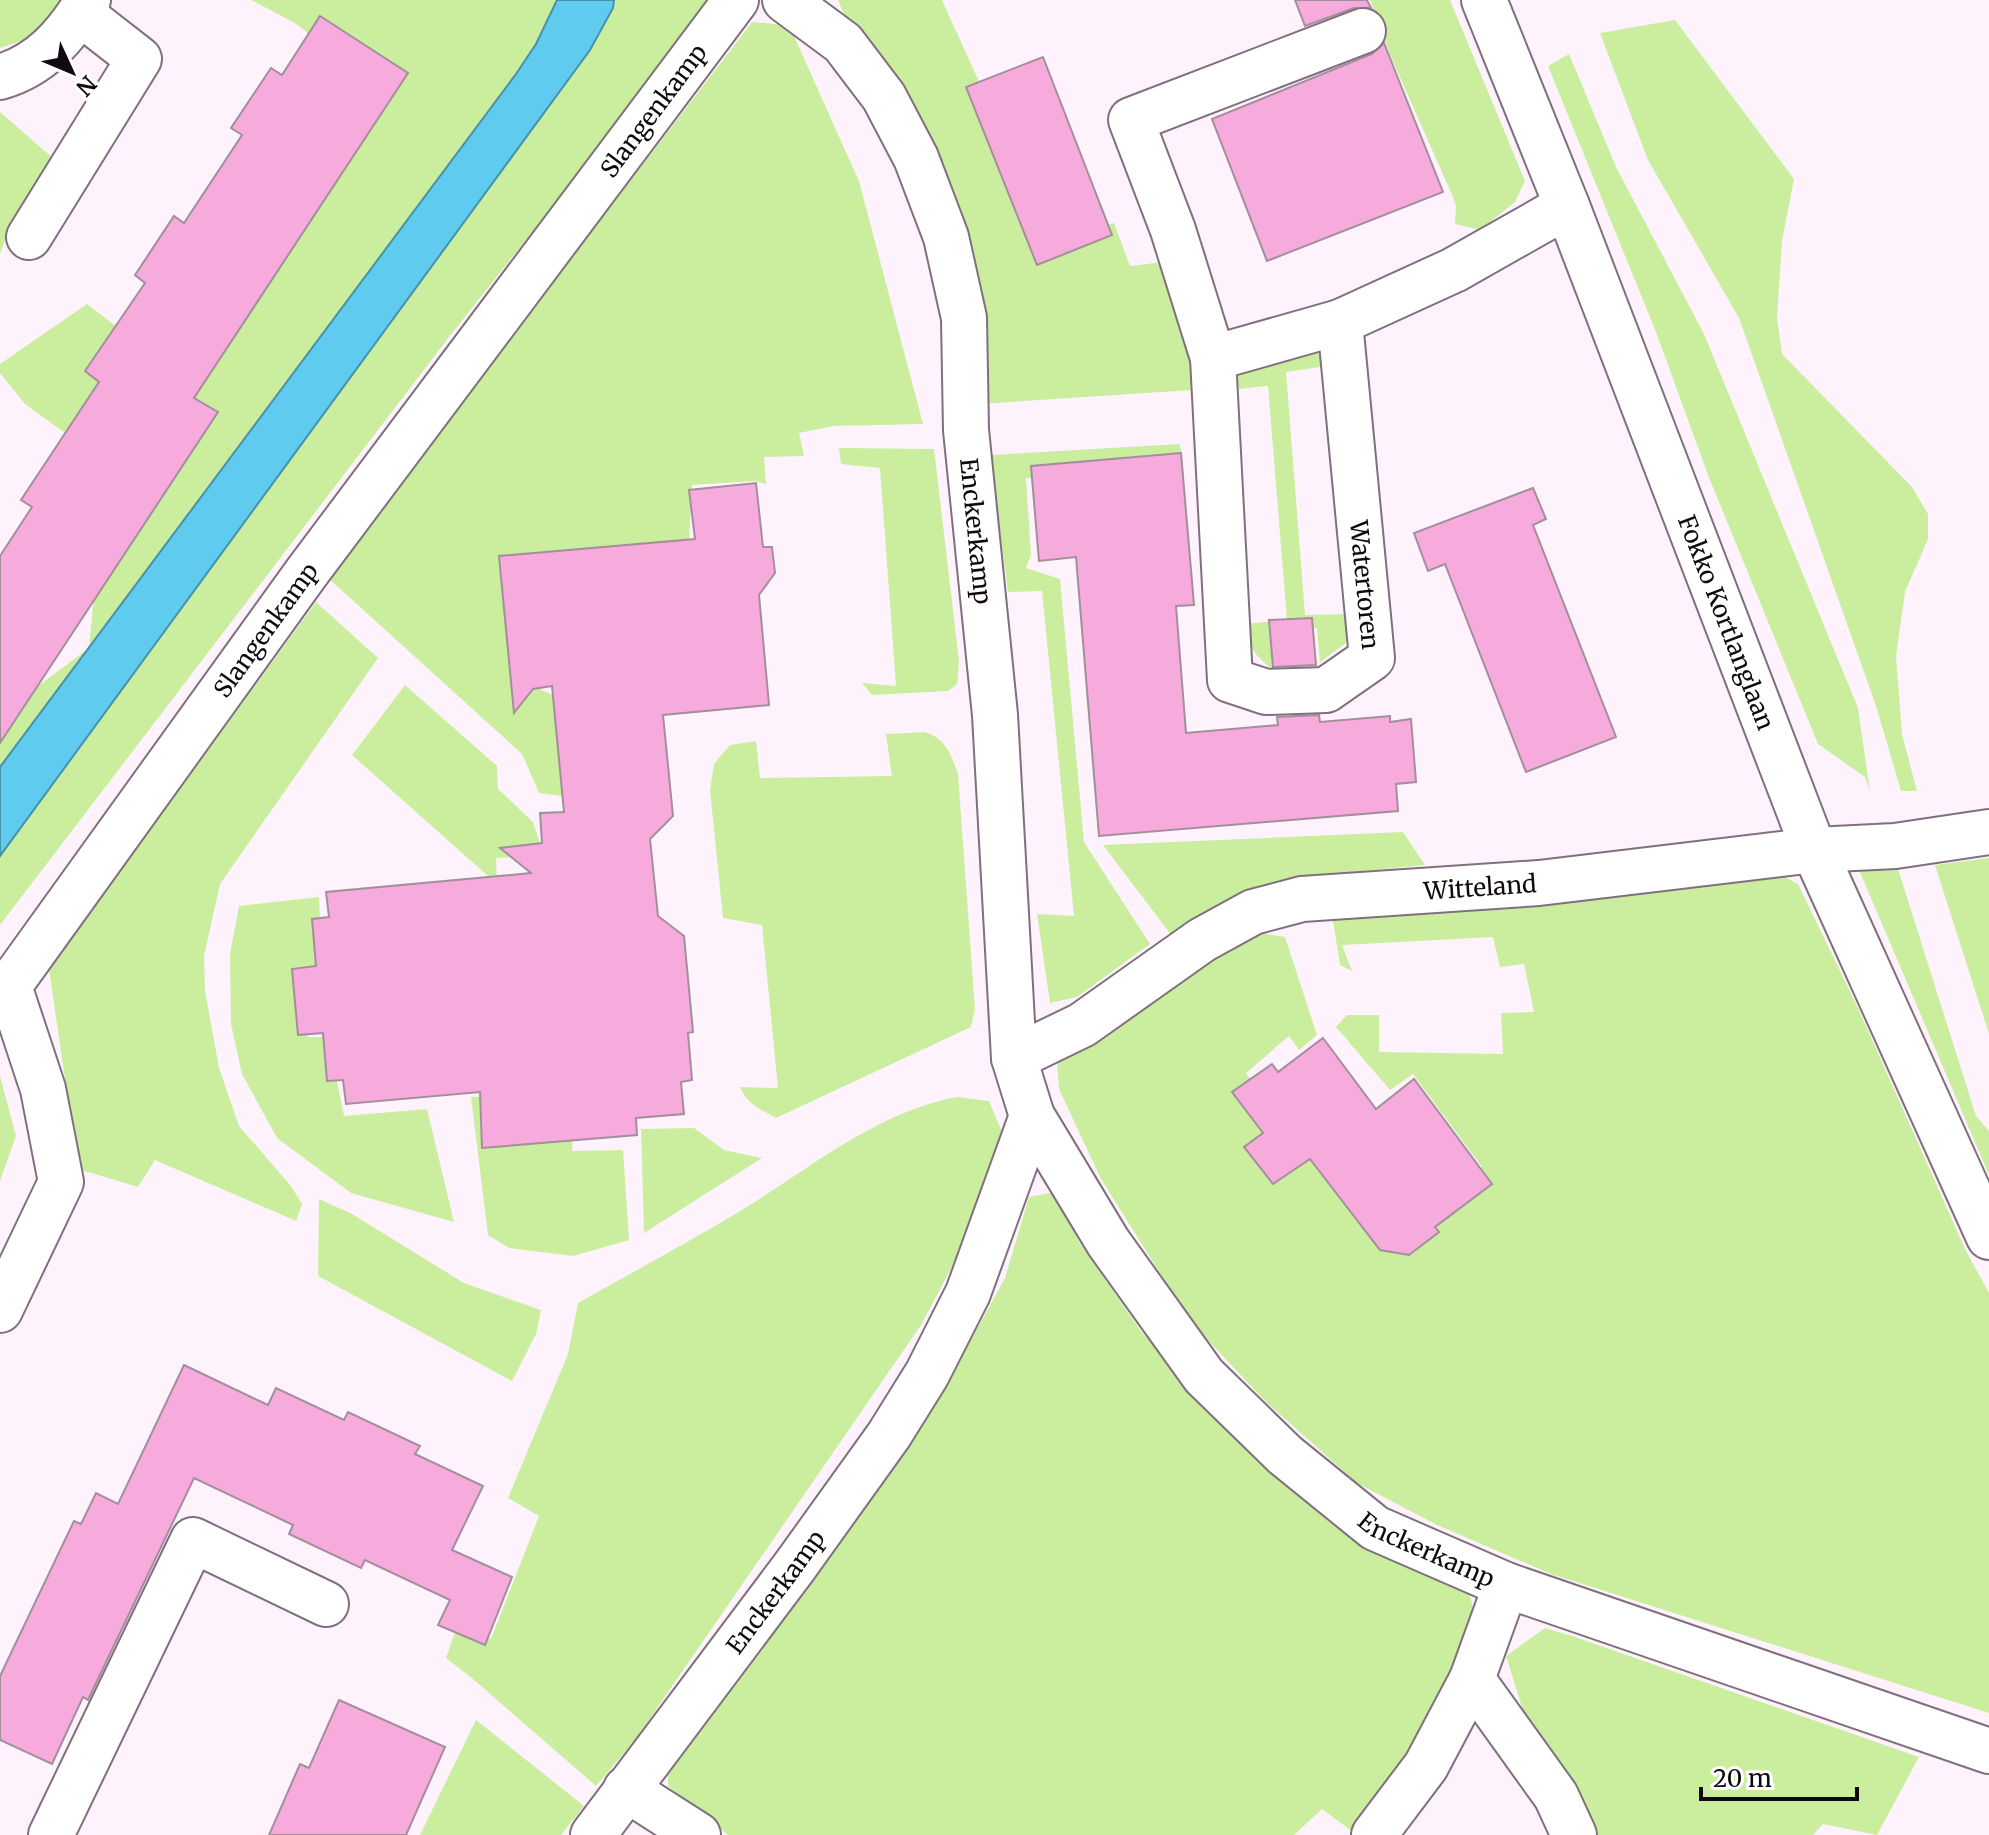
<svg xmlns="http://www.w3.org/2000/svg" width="1989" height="1835" font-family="Merriweather,serif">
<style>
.green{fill:#caee9e}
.water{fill:#5fcbee;stroke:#4791ab;stroke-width:2}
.building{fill:#f7aadc;stroke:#a28f9b;stroke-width:2}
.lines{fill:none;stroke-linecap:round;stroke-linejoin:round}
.minor-casing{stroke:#80707e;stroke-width:48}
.minor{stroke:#fff;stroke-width:44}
.labels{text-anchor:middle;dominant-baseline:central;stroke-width:8;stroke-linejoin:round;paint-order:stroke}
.street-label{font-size:24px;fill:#100a10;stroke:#fff}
</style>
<rect width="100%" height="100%" fill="#fef3fd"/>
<!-- green -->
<g class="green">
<polygon points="0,0 64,0 39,35 0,48"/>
<polygon points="251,0 557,0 536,44 516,74 0,767 0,714 89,648 103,500 65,433 25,404 0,373 0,364 87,304 163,362 375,87 295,23"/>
<polygon points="614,0 710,0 629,121 529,236 449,337 0,925 0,856 590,50 613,9"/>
<polygon points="838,0 942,0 977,77 1041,250 1114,223 1130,266 1171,261 1191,343 1192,390 980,404 910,157 857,47"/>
<polygon points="1370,0 1450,0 1525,181 1515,202 1480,230 1455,224 1456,206 1453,197 1391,57"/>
<polygon points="1675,20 1794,179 1782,241 1777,318 1782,354 1912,487 1928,514 1928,539 1905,592 1896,656 1902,734 1917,791 1901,791 1876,706 1739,318 1648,160 1600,33"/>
<polygon points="752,22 776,24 793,34 859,181 923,424 833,426 799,433 804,456 764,457 766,484 755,481 692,485 689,541 519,680 553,695 569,797 539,793 522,754 327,577"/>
<polygon points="1569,54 1616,167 1704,334 1858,708 1870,791 1865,777 1818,744 1708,475 1656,332 1548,66"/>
<polygon points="0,112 54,159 12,220 0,254"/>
<path d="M 1304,346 L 1320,353 L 1327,366 L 1286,372 L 1305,615 L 1349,614 L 1352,634 L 1346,643 L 1320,662 L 1317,628 L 1271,631 L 1274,670 C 1256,658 1247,645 1243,624 L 1287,620 L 1268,386 L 1228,390 L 1232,364 Z"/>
<polygon points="1180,444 1184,477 1026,478 1031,555 1026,568 1060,579 1084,842 1150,944 1077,997 1050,1003 1037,914 1074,916 1042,591 1008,592 990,455"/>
<polygon points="839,448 934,449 959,661 957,684 948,691 872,695 862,683 896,686 880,468 841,464"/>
<polygon points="316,602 378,658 220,884 204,956 205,991 219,1068 239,1126 291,1186 302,1204 296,1221 155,1160 138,1187 78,1169 49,969"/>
<polygon points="405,685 497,766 498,789 533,822 544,855 496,858 497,884 352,755"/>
<path d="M 925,732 C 946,739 951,754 958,774 L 975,1009 L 971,1027 L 776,1118 C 761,1110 746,1103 740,1087 L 778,1088 L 762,925 L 723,918 L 710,790 L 714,764 L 730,745 L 756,741 L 760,778 L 892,776 L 886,734 Z"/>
<polygon points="1403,832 1425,865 1343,873 1271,890 1172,936 1103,845"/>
<polygon points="1989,858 1989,1034 1935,865"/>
<polygon points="1898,869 1976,1116 1989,1131 1989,1175 1859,870"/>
<polygon points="1781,875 1798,884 1857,1006 1966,1251 1989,1293 1989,1713 1551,1574 1437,1525 1357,1483 1265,1401 1190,1321 1101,1179 1059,1089 1057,1062 1213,956 1260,933 1285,937 1317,1035 1299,1050 1289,1036 1246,1073 1308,1156 1398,1237 1482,1167 1413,1074 1390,1090 1336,1027 1347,1015 1379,1015 1379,1052 1503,1054 1501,1013 1534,1012 1524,964 1500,967 1493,937 1342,945 1352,971 1340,965 1332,914"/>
<polygon points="319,897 322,966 305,967 308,1037 328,1037 344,1116 427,1109 454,1222 351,1193 277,1138 242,1074 231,1024 230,954 239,906"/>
<polygon points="0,1076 16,1136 0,1181"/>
<polygon points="523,1095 574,1117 572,1151 623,1150 629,1240 573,1256 509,1248 488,1235 471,1097"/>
<path d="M 957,1097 L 989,1101 L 1002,1132 L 999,1162 L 980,1214 L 921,1325 L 635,1740 L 596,1786 L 473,1679 L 446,1658 L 459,1621 L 491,1639 L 539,1516 L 508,1498 L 568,1354 L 578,1303 C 631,1273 685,1244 737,1213 C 807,1171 875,1112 957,1097 Z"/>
<polygon points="694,1128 724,1150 762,1158 644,1233 641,1129"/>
<polygon points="1054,1192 1079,1242 1141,1331 1197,1394 1468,1588 1473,1608 1463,1651 1401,1776 1353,1832 1322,1809 1294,1835 728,1835 668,1786 668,1771 866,1502 946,1385 1005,1278 1029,1197"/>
<polygon points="319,1199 352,1214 464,1283 541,1310 536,1334 512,1381 318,1276"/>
<polygon points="1545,1628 1575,1637 1919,1757 1877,1835 1823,1824 1813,1835 1598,1835 1585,1803 1525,1717 1506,1656"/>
<polygon points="476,1720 584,1806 561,1835 420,1835"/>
</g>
<!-- water -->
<polygon class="water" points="557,0 614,0 613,8 590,50 0,856 0,767 516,74 536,44"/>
<!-- building -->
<g class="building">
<polygon points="1295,0 1367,0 1371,8 1354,8 1305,26"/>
<polygon points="320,16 408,73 194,398 218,412 0,743 0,556 32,507 21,500 99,382 85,371 145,283 135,275 174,216 184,223 242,135 231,128 271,68 282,75"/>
<polygon points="1384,43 1443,192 1267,261 1212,119 1372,54"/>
<polygon points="1043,57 1112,235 1037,265 966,87"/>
<polygon points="1181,453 1194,605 1176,606 1186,733 1278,725 1277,717 1319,715 1320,722 1390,716 1390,722 1411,719 1416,782 1396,784 1398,811 1099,836 1076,557 1039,561 1031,466"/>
<polygon points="756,483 763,547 772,547 775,573 759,595 769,705 663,715 673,816 650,839 658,916 684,936 693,1032 688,1033 692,1080 681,1082 684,1114 636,1118 637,1135 482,1148 480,1092 346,1104 343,1080 327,1081 323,1033 298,1035 292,969 316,966 312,919 329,917 326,892 531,873 500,848 542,843 540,813 564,812 552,686 533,689 514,713 499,556 695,539 689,490"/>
<polygon points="1533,488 1546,519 1533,525 1616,737 1526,772 1445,564 1428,571 1414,533"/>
<polygon points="1312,618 1316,665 1273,667 1269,620"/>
<polygon points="1323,1038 1376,1109 1414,1079 1492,1184 1435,1227 1439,1232 1409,1255 1380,1250 1310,1159 1273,1184 1244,1147 1263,1133 1232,1092 1272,1064 1278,1072"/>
<polygon points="184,1365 268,1405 276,1388 344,1420 348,1412 420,1446 415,1454 483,1486 452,1550 512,1577 485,1645 438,1625 450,1600 365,1560 361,1568 289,1534 293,1525 194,1478 88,1700 83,1697 52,1764 0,1740 0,1676 74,1521 81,1524 96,1493 118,1504"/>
<polygon points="339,1700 445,1747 406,1835 269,1835 300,1764 309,1768"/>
</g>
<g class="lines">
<defs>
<g id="minor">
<path id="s1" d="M 785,0 L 843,43 L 884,97 L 916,158 L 946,237 L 964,318 L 966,430 L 995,715 L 1014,1058 L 1032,1116 L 1108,1242 L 1204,1376 L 1285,1455 L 1375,1528 L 1506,1585 L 1989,1751"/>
<path id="s2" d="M 1484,0 L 1567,206 L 1814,850 L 1989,1237"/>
<path d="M 0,77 C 41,65 66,36 88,0"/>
<polyline points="29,237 139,59 80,13"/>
<path id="s3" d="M 1340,322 L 1372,658 L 1326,690 L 1266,692 L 1230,680 L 1213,358 L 1173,230 L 1131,120 L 1363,31"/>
<polyline points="1213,358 1340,322 1454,270 1567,206"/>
<path id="s4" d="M 1014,1058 L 1082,1025 L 1202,940 L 1253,912 L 1302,899 L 1539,883 L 1814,850 L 1895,846 L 1989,832"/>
<path id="s5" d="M 0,1310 L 61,1182 L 43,1089 L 9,986 L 307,572 L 736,0"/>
<polyline points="1472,1679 1556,1796 1574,1835"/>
<polyline points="626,1789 698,1835"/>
<polyline points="51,1835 193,1540 326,1604"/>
<path id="s6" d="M 593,1835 L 795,1566 L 889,1435 L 927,1374 L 968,1293 L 1032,1116"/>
<polyline points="1374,1835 1426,1766 1472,1679 1506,1585"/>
</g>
</defs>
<!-- minor casing -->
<use href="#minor" class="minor-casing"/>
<!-- minor -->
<use href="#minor" class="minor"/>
</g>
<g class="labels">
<!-- street labels -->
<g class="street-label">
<text stroke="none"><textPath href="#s5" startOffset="1432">Slangenkamp</textPath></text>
<text stroke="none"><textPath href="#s1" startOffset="590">Enckerkamp</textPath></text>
<text stroke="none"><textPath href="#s3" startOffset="264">Watertoren</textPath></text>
<text stroke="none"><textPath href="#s2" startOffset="668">Fokko Kortlanglaan</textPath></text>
<text stroke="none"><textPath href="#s5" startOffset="784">Slangenkamp</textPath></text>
<text stroke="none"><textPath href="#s4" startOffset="510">Witteland</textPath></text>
<text stroke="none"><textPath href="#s1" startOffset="1776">Enckerkamp</textPath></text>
<text stroke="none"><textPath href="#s6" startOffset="304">Enckerkamp</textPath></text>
</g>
</g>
<!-- north arrow -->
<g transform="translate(72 72) rotate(134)" stroke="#ffffff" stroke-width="6" paint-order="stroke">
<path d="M0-6L14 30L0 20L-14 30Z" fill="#100a10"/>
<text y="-12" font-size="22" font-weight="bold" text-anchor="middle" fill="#100a10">N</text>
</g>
<!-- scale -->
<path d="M1701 1787v12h156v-12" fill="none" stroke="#100a10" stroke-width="4"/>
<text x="1713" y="1787" font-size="24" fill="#100a10" stroke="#ffffff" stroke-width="6" paint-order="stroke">20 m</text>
</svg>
